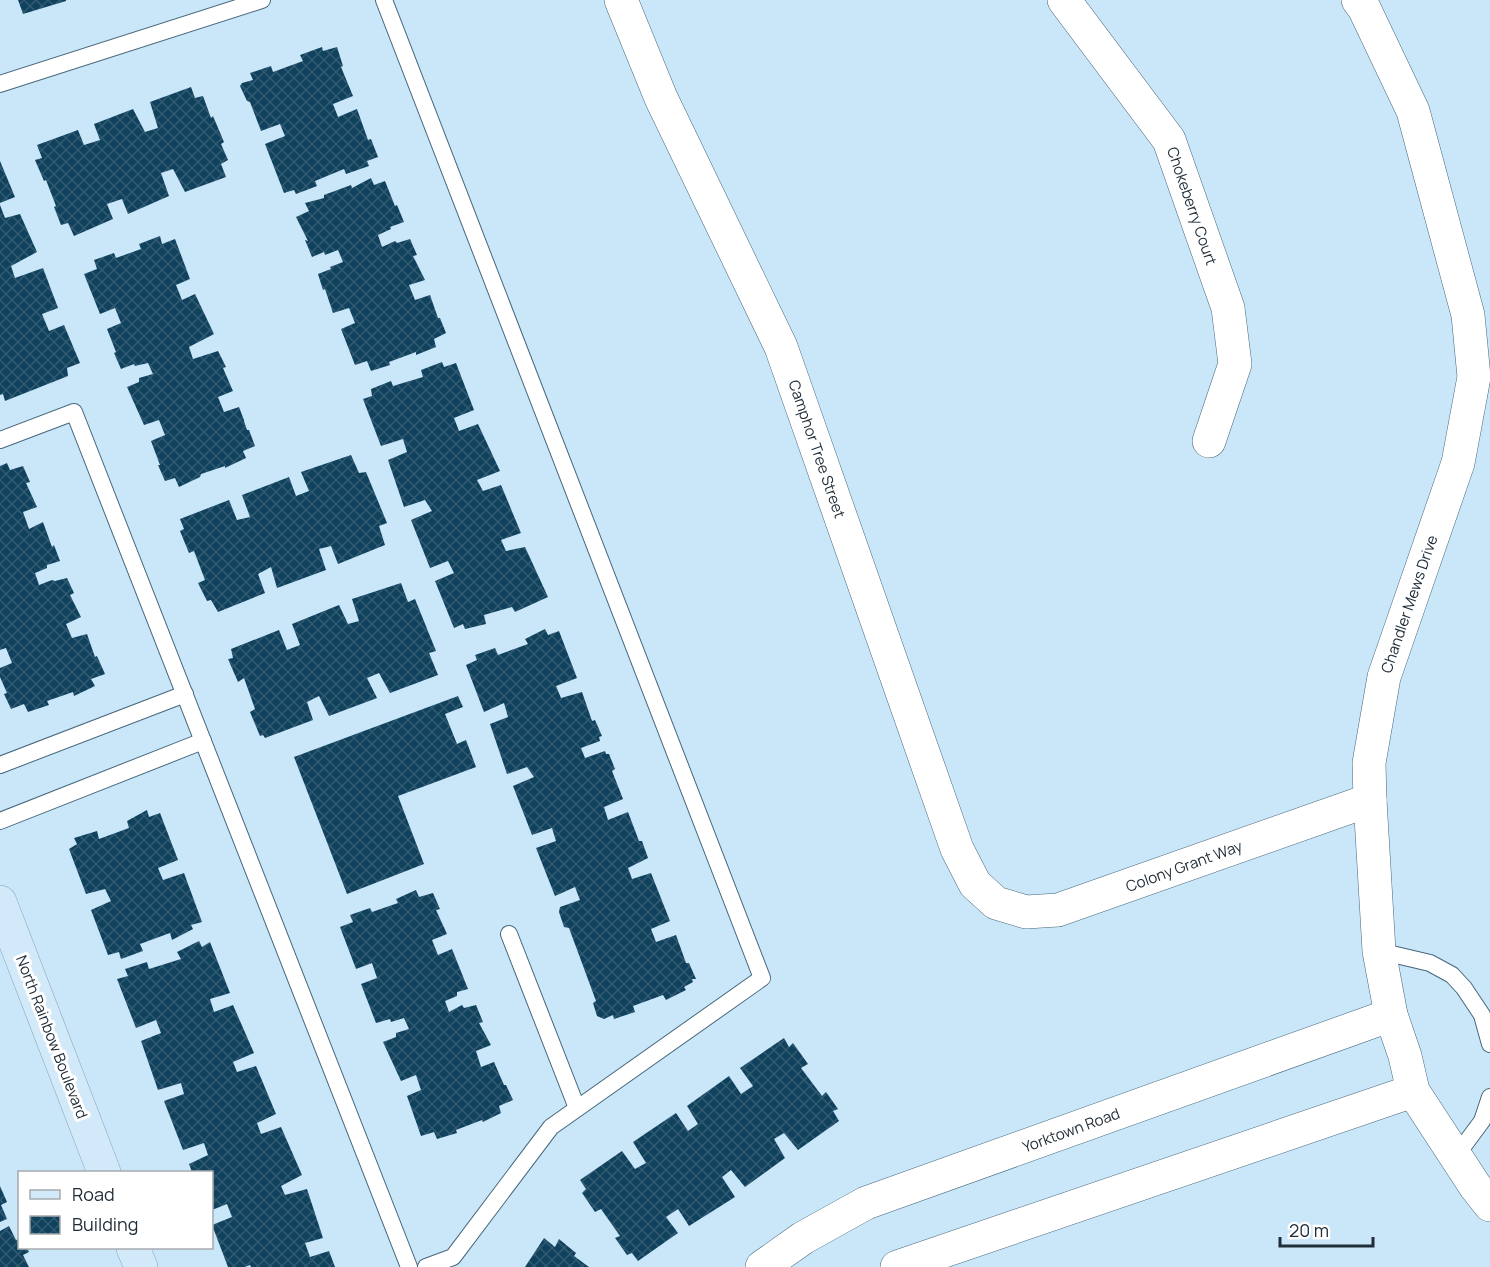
<svg xmlns="http://www.w3.org/2000/svg" width="1490" height="1267" font-family="Manrope,sans-serif">
<style>
.building{fill:url(#building-cross-hatch)}
.lines{fill:none;stroke-linecap:round;stroke-linejoin:round}
.lane-casing{stroke:#47677c;stroke-width:18}
.street-casing{stroke:#47677c;stroke-width:34}
.primary-casing{stroke:#819eb4;stroke-width:34}
.lane{stroke:#fff;stroke-width:16}
.street{stroke:#fff;stroke-width:33}
.primary{stroke:#d2e9fa;stroke-width:33}
.labels{text-anchor:middle;dominant-baseline:central;stroke-width:6;stroke-linejoin:round;paint-order:stroke}
.street-label{font-size:15px;fill:#212e38;stroke:#fff}
</style>
<defs>
<pattern id="building-cross-hatch" width="8" height="8" patternUnits="userSpaceOnUse" patternTransform="scale(1.5)"><rect width="8" height="8" fill="#10425e"/><path d="M0 0l8 8M0 8l8-8" fill="none" stroke="#325b72"/></pattern>
</defs>
<rect width="100%" height="100%" fill="#cae6f9"/>
<!-- building -->
<g class="building">
<polygon points="18,0 66,0 66,1 23,14"/>
<polygon points="322,47 323,51 337,47 343,66 341,67 353,96 333,104 338,117 357,109 368,140 371,139 378,157 367,161 369,166 346,174 344,169 315,181 317,186 296,194 294,190 284,193 265,144 285,136 280,124 261,131 250,102 247,101 240,86 242,83 253,80 250,73 271,66 273,72 303,61 300,55"/>
<polygon points="191,87 195,98 203,96 211,118 213,116 224,142 221,144 228,160 221,164 226,177 185,192 173,169 161,173 169,196 128,214 122,199 107,204 113,219 74,236 68,223 61,225 54,207 56,206 46,180 44,181 35,160 42,158 37,145 78,130 84,145 100,140 94,124 133,109 145,132 158,128 150,102"/>
<polygon points="0,161 15,197 0,203"/>
<polygon points="371,178 374,185 385,181 395,206 397,205 404,222 390,227 391,229 378,235 382,247 395,241 397,243 410,239 417,255 413,256 425,280 409,285 415,300 430,295 438,318 440,318 446,333 434,339 436,347 416,355 416,352 389,362 390,365 371,371 367,361 355,365 341,329 355,323 349,308 333,313 325,289 323,290 318,274 331,269 330,267 343,262 338,250 325,255 324,252 312,257 305,240 308,241 296,217 309,211 305,203 324,198 324,195 351,185 352,188"/>
<polygon points="0,205 5,218 20,214 37,252 11,266 15,278 43,268 58,308 42,314 49,331 64,325 80,363 67,368 68,376 5,401 3,394 0,395"/>
<polygon points="160,236 162,244 175,239 190,279 176,285 182,300 195,294 214,334 189,347 193,359 218,351 226,367 223,368 233,391 218,397 224,412 239,407 244,420 244,421 247,430 249,430 255,446 243,451 246,458 225,468 225,466 201,474 200,477 179,487 175,478 165,481 158,465 160,465 151,441 165,435 159,420 144,425 127,387 139,382 139,378 153,374 148,363 135,366 134,364 121,369 114,353 116,352 107,329 121,323 115,308 100,314 84,274 97,269 94,260 114,253 116,258 141,249 139,244"/>
<polygon points="442,362 444,367 456,363 474,410 454,418 459,431 478,424 500,471 477,480 483,491 501,485 521,533 501,540 506,551 525,547 548,597 515,612 512,607 484,615 486,624 465,629 463,624 454,628 435,581 454,573 448,561 430,568 411,520 432,511 425,500 404,507 388,460 407,452 403,439 381,446 363,399 372,396 371,389 391,381 393,386 423,377 421,370"/>
<polygon points="351,455 359,473 366,472 387,523 379,526 385,545 338,564 331,546 319,549 326,570 277,588 271,567 258,574 265,593 218,612 211,600 207,601 198,583 205,580 194,551 189,553 180,531 184,529 180,519 229,500 237,520 250,517 242,495 289,477 296,496 309,491 301,472"/>
<polygon points="7,463 10,470 23,466 30,482 26,483 37,507 23,512 29,529 43,522 52,547 54,545 60,561 47,565 47,568 35,573 39,585 52,580 55,581 67,578 74,593 70,595 81,617 66,624 72,638 87,634 95,657 97,656 105,674 91,679 95,686 74,696 73,692 47,701 49,705 28,712 24,704 11,709 4,694 7,693 0,677 0,668 12,663 6,648 0,650 0,466"/>
<polygon points="401,583 408,602 415,599 436,651 429,653 438,675 390,693 379,673 367,678 377,698 329,716 319,696 307,702 313,720 265,738 263,735 260,736 250,712 255,709 244,678 238,682 228,659 233,658 231,649 279,630 287,650 300,645 292,624 339,605 348,624 359,621 352,599"/>
<polygon points="545,629 548,635 559,631 577,678 556,686 561,698 582,692 592,721 595,720 602,736 599,737 600,741 581,748 585,758 605,751 606,754 609,754 615,769 612,771 623,799 604,807 608,820 628,812 639,841 642,841 648,858 628,868 632,879 651,873 670,921 651,929 656,942 676,935 686,963 689,963 696,979 692,979 693,982 684,987 686,990 666,1000 663,995 633,1006 635,1012 614,1019 613,1015 604,1019 597,1016 593,1003 596,1001 569,928 564,927 559,912 560,907 580,900 575,887 555,896 536,848 556,841 552,828 532,835 513,786 534,777 527,767 507,774 490,724 508,717 504,703 484,712 466,665 477,660 475,655 495,648 498,655 528,644 525,639"/>
<polygon points="458,696 463,707 445,714 457,744 466,740 476,767 398,796 424,864 347,894 294,757"/>
<polygon points="147,810 149,817 160,813 178,860 158,868 163,880 184,873 202,922 191,925 193,929 172,940 170,933 140,944 143,951 121,959 119,952 108,955 91,910 111,901 105,889 86,894 69,849 77,844 74,838 97,831 99,839 129,828 127,821"/>
<polygon points="416,890 419,897 433,893 440,909 436,910 447,934 432,940 438,955 452,949 468,989 457,992 457,996 445,1001 449,1012 462,1005 464,1008 476,1005 483,1022 479,1023 491,1045 476,1051 481,1067 494,1062 504,1085 506,1085 513,1100 499,1106 501,1113 483,1122 482,1120 456,1130 457,1133 437,1139 434,1132 421,1136 407,1096 421,1090 416,1075 401,1081 383,1042 396,1037 396,1033 409,1029 404,1018 391,1022 390,1019 376,1023 361,984 377,978 372,963 356,969 340,927 353,922 350,915 370,908 372,912 398,903 396,899"/>
<polygon points="199,941 202,947 210,942 230,993 210,999 214,1012 233,1005 254,1053 233,1062 237,1072 256,1066 276,1114 257,1123 261,1134 281,1127 302,1175 281,1186 285,1195 307,1189 323,1238 305,1243 310,1257 329,1251 335,1267 251,1267 250,1265 245,1267 228,1267 212,1225 232,1217 227,1204 212,1210 212,1172 192,1172 189,1164 208,1155 204,1143 183,1150 164,1101 184,1094 181,1083 158,1090 141,1041 161,1033 156,1020 136,1028 117,979 128,976 125,969 147,962 149,969 181,959 177,952"/>
<polygon points="784,1038 789,1047 793,1043 808,1064 801,1068 822,1096 826,1092 838,1109 833,1111 839,1121 798,1150 784,1133 774,1139 785,1158 745,1187 731,1170 722,1177 735,1197 689,1226 678,1209 666,1217 678,1233 638,1261 632,1253 627,1255 615,1238 620,1236 601,1209 595,1212 582,1193 586,1189 580,1180 622,1151 635,1169 646,1163 633,1142 676,1113 688,1131 698,1124 687,1106 729,1076 741,1094 753,1086 740,1068"/>
<polygon points="0,1186 7,1202 1,1205 7,1219 0,1222"/>
<polygon points="9,1226 16,1240 20,1239 20,1248 27,1248 29,1252 23,1255 29,1267 0,1267 0,1231"/>
<polygon points="544,1238 555,1247 559,1239 576,1253 574,1256 589,1267 525,1267"/>
</g>
<g class="lines">
<defs>
<g id="lane">
<polyline points="384,0 762,978 551,1127 453,1257 426,1267"/>
<polyline points="0,84 262,0"/>
<polyline points="0,440 74,412 409,1267"/>
<polyline points="0,765 185,694"/>
<polyline points="0,821 203,741"/>
<polyline points="509,934 577,1108"/>
<polyline points="1379,951 1430,963 1452,975 1464,988 1482,1015 1490,1044"/>
<polyline points="1456,1156 1482,1121 1490,1097"/>
</g>
<g id="street">
<polyline points="621,0 661,98 781,347 957,849 975,884 996,903 1026,912 1058,910 1370,800"/>
<polyline points="1064,0 1169,140 1228,308 1235,364 1209,441"/>
<polyline points="1358,0 1364,8 1413,111 1468,315 1474,377 1458,463 1384,677 1369,763 1370,800 1379,951 1391,1015 1405,1056 1413,1091 1475,1186 1490,1205"/>
<polyline points="762,1267 803,1238 866,1203 1391,1015"/>
<polyline points="897,1267 1413,1091"/>
</g>
<g id="primary">
<polyline points="0,902 104,1172"/>
<polyline points="133,1248 141,1267"/>
</g>
</defs>
<!-- lane casing -->
<use href="#lane" class="lane-casing"/>
<!-- street casing -->
<use href="#street" class="street-casing"/>
<!-- primary casing -->
<use href="#primary" class="primary-casing"/>
<!-- lane -->
<use href="#lane" class="lane"/>
<!-- street -->
<use href="#street" class="street"/>
<!-- primary -->
<use href="#primary" class="primary"/>
</g>
<g class="labels">
<!-- street labels -->
<g class="street-label">
<text transform="translate(1192 206) rotate(71)">Chokeberry Court</text>
<text transform="translate(817 449) rotate(71)">Camphor Tree Street</text>
<text transform="translate(1409 604) rotate(-71)">Chandler Mews Drive</text>
<text transform="translate(1184 866) rotate(-20)">Colony Grant Way</text>
<text transform="translate(52 1037) rotate(69)">North Rainbow Boulevard</text>
<text transform="translate(1071 1130) rotate(-20)">Yorktown Road</text>
</g>
</g>
<!-- legend -->
<rect x="18" y="1171" width="195" height="78" fill="#ffffff" stroke="#a6abaf" stroke-width="1.5"/>
<rect x="30" y="1190" width="30" height="9" fill="#d2e9fa" stroke="#a6abaf" stroke-width="1.5"/>
<text x="72" y="1201" font-size="18" fill="#212e38">Road</text>
<rect x="30" y="1216" width="30" height="18" fill="url(#building-cross-hatch)" stroke="#a6abaf" stroke-width="1.5"/>
<text x="72" y="1231" font-size="18" fill="#212e38">Building</text>
<!-- scale -->
<path d="M1280 1237v9h93v-9" fill="none" stroke="#212e38" stroke-width="3"/>
<text x="1289" y="1237" font-size="18" fill="#212e38" stroke="#ffffff" stroke-width="4.5" paint-order="stroke">20 m</text>
</svg>
